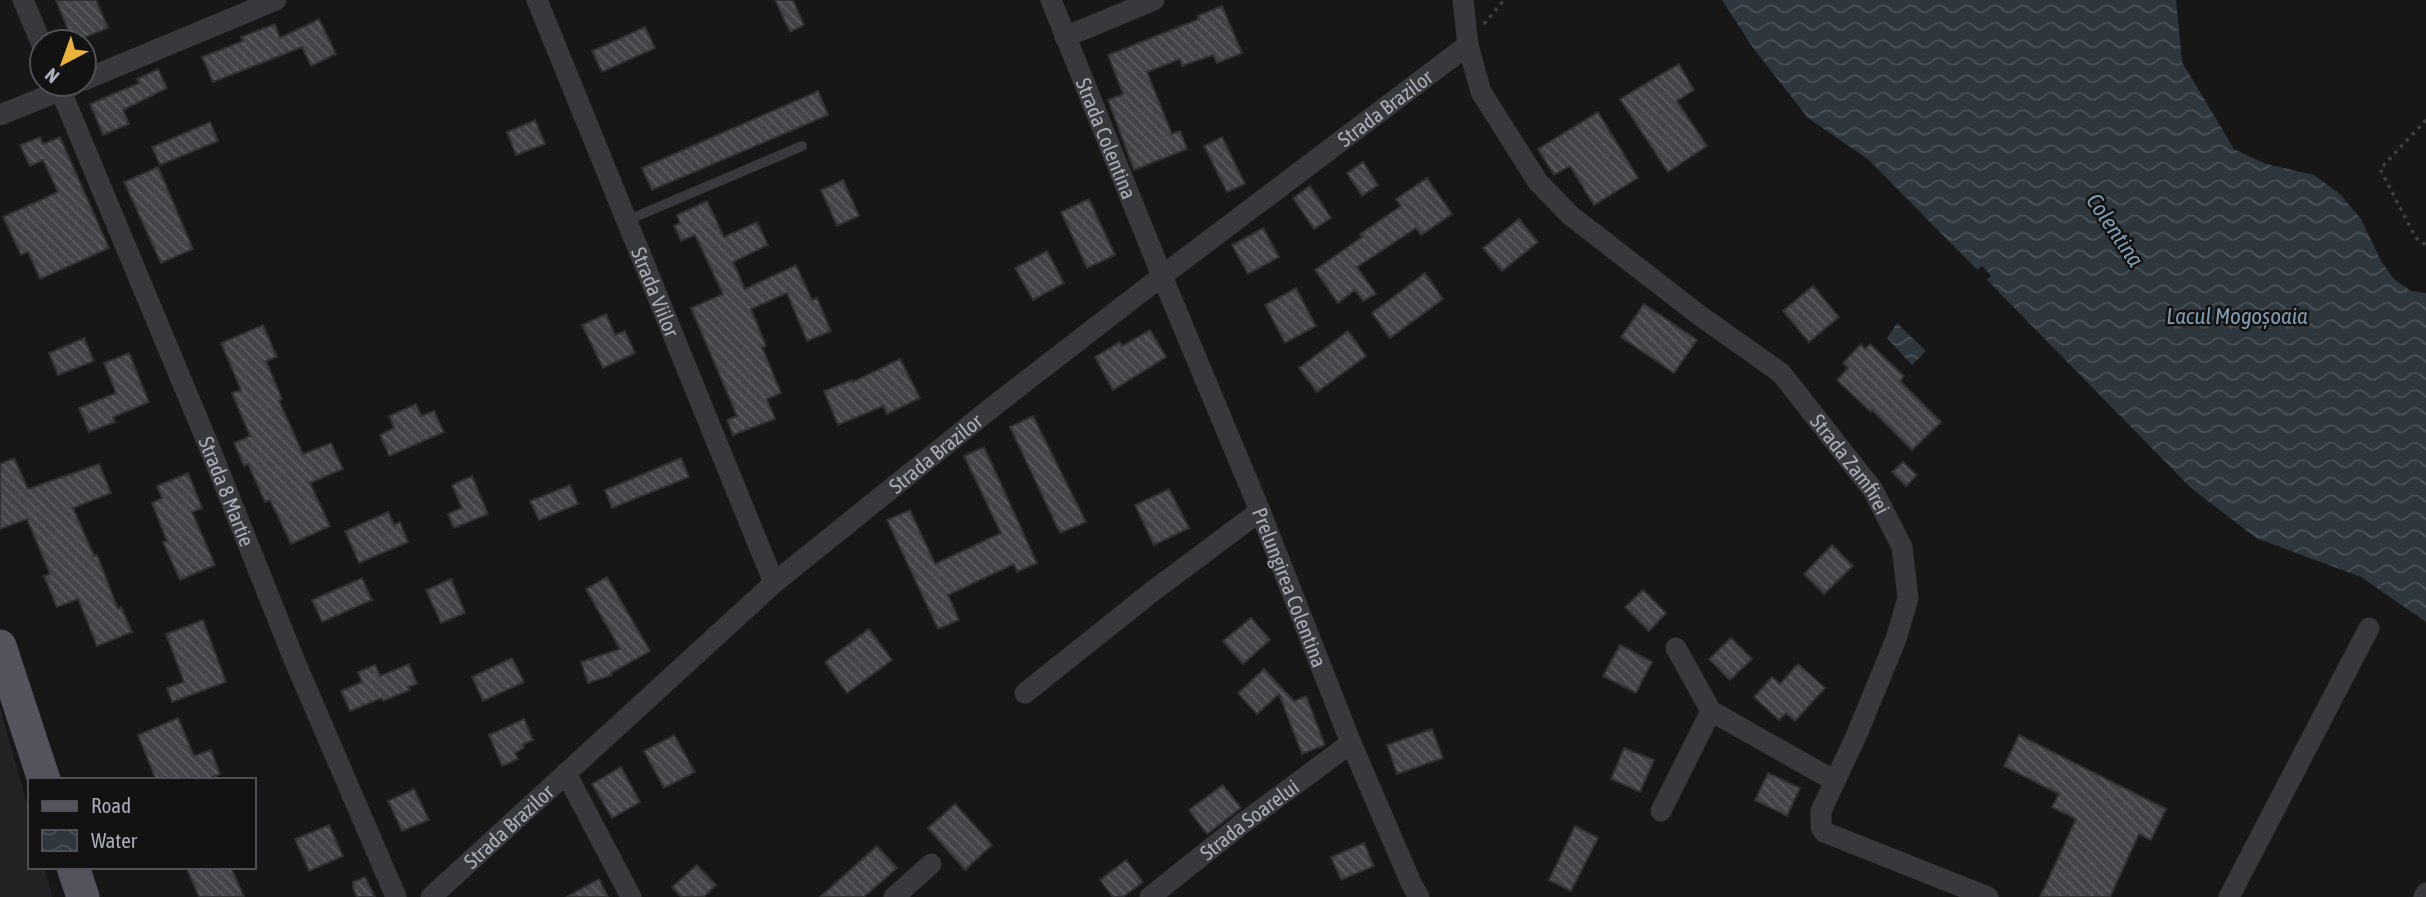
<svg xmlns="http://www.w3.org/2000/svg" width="2426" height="897" font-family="'Asap Condensed',sans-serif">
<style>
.built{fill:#232325}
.water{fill:url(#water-waves)}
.pier{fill:#171718}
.building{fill:url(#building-back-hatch);stroke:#313134;stroke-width:2}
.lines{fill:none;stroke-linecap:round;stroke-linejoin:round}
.path{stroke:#3e3f44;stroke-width:3.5;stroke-dasharray:3.5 5;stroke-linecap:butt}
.service{stroke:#38393d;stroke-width:10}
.minor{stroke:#38393d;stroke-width:21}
.primary{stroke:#54555c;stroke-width:33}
.labels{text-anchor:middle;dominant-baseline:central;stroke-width:5;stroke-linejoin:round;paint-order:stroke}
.street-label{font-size:21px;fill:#a9adb8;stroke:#121213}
.water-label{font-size:23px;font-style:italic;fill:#819bb2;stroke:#121213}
</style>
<defs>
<pattern id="water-waves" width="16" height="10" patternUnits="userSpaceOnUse" patternTransform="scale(1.75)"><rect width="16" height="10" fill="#2f373e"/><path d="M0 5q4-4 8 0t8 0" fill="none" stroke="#4a5158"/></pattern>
<pattern id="building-back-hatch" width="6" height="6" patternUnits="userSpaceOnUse" patternTransform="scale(1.75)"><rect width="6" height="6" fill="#434448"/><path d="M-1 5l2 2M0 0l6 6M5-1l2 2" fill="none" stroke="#5b5c60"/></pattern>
</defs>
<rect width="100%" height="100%" fill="#171718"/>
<!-- built -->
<polygon class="built" points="0,707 30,815 30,867 44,867 52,897 0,897"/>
<!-- water -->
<g class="water">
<polygon points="1722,0 2176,0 2182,62 2234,149 2266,164 2314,175 2340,194 2361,219 2381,261 2394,279 2411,291 2426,293 2426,622 2361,577 2256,538 2190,487 1869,160 1808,118 1753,48"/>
<polygon points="1897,323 1926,351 1912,365 1887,338"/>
</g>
<!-- pier -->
<polygon class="pier" points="1959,251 1977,270 1982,266 1991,276 1987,280 1999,292 1996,295 1956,254"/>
<!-- building -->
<g class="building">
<polygon points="56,0 96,0 108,28 73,42"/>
<polygon points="775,0 793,0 804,25 790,32"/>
<polygon points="1222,6 1242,53 1217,63 1213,55 1182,66 1180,59 1147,72 1172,134 1180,131 1187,149 1134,170 1108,100 1123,94 1108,55 1199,19 1197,16"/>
<polygon points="319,19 336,54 311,66 302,47 213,82 202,57 243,41 241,37 275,24 280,38"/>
<polygon points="645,27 655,48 602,72 592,51"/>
<polygon points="1679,64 1694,90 1677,101 1707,146 1668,172 1620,99"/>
<polygon points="158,69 167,88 123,110 129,124 103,135 90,104 139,83 137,79"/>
<polygon points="818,91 828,115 652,190 642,168"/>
<polygon points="1598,112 1638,178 1594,205 1570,166 1554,175 1538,149"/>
<polygon points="535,120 545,144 516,155 507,132"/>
<polygon points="210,122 218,141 160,165 152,147"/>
<polygon points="40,137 43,144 60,137 109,248 40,279 28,252 21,255 3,217 58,192 43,160 30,166 20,145"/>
<polygon points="1222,137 1245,184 1227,192 1204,146"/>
<polygon points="1363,162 1378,185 1362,196 1347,173"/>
<polygon points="158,167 193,249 161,263 124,182"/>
<polygon points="1427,178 1452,214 1421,235 1416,228 1357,267 1376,294 1363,301 1355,290 1338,303 1315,270 1362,237 1360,234 1401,206 1396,199"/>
<polygon points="843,180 859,216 837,226 821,190"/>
<polygon points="1310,186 1331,218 1314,229 1293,198"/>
<polygon points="1089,199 1115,255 1087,268 1061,212"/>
<polygon points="707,201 724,237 757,222 768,245 733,262 745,289 796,265 812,300 817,298 831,331 807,341 787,293 751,309 766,346 762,347 781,393 767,399 775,419 733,435 727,420 737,416 691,308 723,294 695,235 681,241 674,226 680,223 677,215"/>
<polygon points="1519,219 1538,242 1502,271 1483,248"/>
<polygon points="1263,228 1279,257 1248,274 1232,245"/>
<polygon points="1047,251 1064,283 1033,300 1015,268"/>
<polygon points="1425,273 1443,299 1390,338 1372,313"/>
<polygon points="1813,286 1839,317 1809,342 1783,311"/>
<polygon points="1296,288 1316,326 1285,343 1265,305"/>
<polygon points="1644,304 1697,340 1674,373 1621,337"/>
<polygon points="606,314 615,335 625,331 635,353 603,368 582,325"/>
<polygon points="263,325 277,357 266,361 282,399 279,401 303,454 331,443 343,469 310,483 330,526 291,544 270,500 265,502 248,464 244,466 234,443 250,436 232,393 241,390 221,343"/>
<polygon points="1150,330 1166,357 1113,390 1095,357 1120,342 1122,346"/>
<polygon points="1348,331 1366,356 1317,392 1299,368"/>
<polygon points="84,338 94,361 58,375 49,353"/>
<polygon points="1861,344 1865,349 1870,344 1904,376 1900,381 1941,422 1912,450 1872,410 1871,412 1837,380 1848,368 1843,363"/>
<polygon points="129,353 149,402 113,417 115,422 89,432 79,408 116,393 104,363"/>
<polygon points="900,359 920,398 887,414 883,406 838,425 824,391 852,380 853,382"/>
<polygon points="416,404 421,416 434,411 444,432 389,456 380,435 394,428 389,416"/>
<polygon points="1033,416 1086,522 1060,533 1010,427"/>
<polygon points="984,447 1037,563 1017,572 1014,564 948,595 959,620 938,629 887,520 910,510 935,564 1001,533 964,456"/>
<polygon points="14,458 28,489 99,464 111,493 73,508 94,556 97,555 118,609 121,607 132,632 97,646 78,599 57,607 44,576 50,574 27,519 0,529 0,464"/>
<polygon points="681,458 689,477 612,508 605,490"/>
<polygon points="1903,462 1917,475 1906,486 1892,472"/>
<polygon points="188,473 202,508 192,512 215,565 180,580 163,542 167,541 152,503 162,498 157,486"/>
<polygon points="472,476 488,514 454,528 448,514 462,508 452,485"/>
<polygon points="570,485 578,504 539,520 530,501"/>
<polygon points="1169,489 1189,528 1154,545 1135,505"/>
<polygon points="388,512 394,525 400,522 408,542 359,563 345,531"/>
<polygon points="1832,545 1853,566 1824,594 1804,574"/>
<polygon points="607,577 650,651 611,673 612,675 588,683 581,662 620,649 586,589"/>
<polygon points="362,578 372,600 322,622 312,600"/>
<polygon points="451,579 465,613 441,623 426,590"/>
<polygon points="1643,590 1666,613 1649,631 1625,607"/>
<polygon points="1251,618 1270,640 1243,664 1223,641"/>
<polygon points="203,620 226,682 172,702 167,688 184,682 166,634"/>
<polygon points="869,629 892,660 847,693 825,662"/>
<polygon points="1731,638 1752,659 1730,680 1709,659"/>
<polygon points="1620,645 1652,662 1636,693 1603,676"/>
<polygon points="512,658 524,682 483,701 472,677"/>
<polygon points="409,664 417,684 408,687 410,690 383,701 382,698 350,711 341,691 362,682 358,672 375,665 380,676"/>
<polygon points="1798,664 1825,688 1795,721 1786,713 1779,720 1754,697 1772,677 1780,684"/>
<polygon points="1264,669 1294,701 1306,696 1325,745 1302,754 1279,694 1257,714 1238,693"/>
<polygon points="178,718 194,756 211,750 220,774 207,780 156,780 138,735"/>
<polygon points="524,719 533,740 523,744 524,748 515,753 518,759 502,766 489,735"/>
<polygon points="1432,729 1443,758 1397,774 1387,745"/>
<polygon points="674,735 695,772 664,788 644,751"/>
<polygon points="2019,735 2166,809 2151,840 2139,834 2110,897 2040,897 2076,819 2052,807 2059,794 2004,766"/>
<polygon points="1624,748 1654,760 1640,792 1611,779"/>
<polygon points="621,767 640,802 612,818 592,784"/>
<polygon points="1768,773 1800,788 1787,816 1755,800"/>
<polygon points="1223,785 1241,808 1207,834 1189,810"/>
<polygon points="414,789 429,820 402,831 388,801"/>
<polygon points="955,804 992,845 965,870 928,828"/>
<polygon points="329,825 343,856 309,871 295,839"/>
<polygon points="1575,826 1598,838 1571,891 1549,880"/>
<polygon points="1364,843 1374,866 1341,880 1331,857"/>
<polygon points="877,846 897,868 864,897 820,897"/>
<polygon points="1126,860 1143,882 1123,897 1113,897 1100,880"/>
<polygon points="697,865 716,885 704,897 681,897 672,887"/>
<polygon points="186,867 231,867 244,897 199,897"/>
<polygon points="365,877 375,897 357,897 353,888 353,882"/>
<polygon points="599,879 608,897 566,897"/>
</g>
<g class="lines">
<!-- path -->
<g class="path">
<polyline points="1484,24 1504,0"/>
<polyline points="2426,120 2380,169 2416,238 2426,245"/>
</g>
<!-- service -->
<polyline class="service" points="628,220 802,146"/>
<!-- minor -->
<g class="minor">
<polyline points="23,0 42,45"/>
<path id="s1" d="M 537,0 L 774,583"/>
<path id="s2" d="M 1051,0 L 1162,276 L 1260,511 L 1351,743 L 1412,885 L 1419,897"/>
<path id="s3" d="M 1463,0 L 1468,45 L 1481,92 L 1538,182 L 1570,215 L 1699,315 L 1781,373 L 1873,490 L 1902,547 L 1908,598 L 1896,639 L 1857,734 L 1821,811 L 1821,827 L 1824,832 L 1988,897"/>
<polyline points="1065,37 1154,0"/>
<polyline points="84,80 276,0"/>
<path id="s4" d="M 58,84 L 213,456 L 293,657 L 396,897"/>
<polyline points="0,115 74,85"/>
<polyline points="1676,648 1711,711 1835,781"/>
<polyline points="1025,693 1153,591 1260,511"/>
<polyline points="566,773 631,897"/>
<polyline points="1661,811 1711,711"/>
<path id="s5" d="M 431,897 L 774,583 L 995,405 L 1162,276 L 1468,45"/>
<polyline points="894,897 931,864"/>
<path id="s6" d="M 1150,897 L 1243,823 L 1351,743"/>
<polyline points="2229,897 2369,628"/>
<polyline points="2424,897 2426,893"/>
</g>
<!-- primary -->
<g class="primary">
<polyline points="0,646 44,780"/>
<polyline points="73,867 83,897"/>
</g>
</g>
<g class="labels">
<!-- street labels -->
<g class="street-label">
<text stroke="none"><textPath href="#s5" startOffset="1239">Strada Brazilor</textPath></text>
<text stroke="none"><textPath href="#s2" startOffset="149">Strada Colentina</textPath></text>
<text stroke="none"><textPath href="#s1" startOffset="315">Strada Viilor</textPath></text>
<text stroke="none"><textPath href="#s5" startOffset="672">Strada Brazilor</textPath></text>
<text stroke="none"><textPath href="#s3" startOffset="625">Strada Zamfirei</textPath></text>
<text stroke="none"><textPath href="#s4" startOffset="441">Strada 8 Martie</textPath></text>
<text stroke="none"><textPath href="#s2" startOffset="634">Prelungirea Colentina</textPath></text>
<text stroke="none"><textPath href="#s6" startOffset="126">Strada Soarelui</textPath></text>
<text stroke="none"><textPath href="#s5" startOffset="105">Strada Brazilor</textPath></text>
</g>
<!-- water labels -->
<g class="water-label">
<text transform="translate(2115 230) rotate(56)">Colentina</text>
<text x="2237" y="316">Lacul Mogoșoaia</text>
</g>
</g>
<!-- legend -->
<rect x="28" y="778" width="228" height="91" fill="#121213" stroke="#4e5055" stroke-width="2"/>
<rect x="42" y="801" width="35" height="10" fill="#54555c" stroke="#4e5055" stroke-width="2"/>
<text x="91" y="813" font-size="21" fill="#a9adb8">Road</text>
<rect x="42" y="830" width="35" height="21" fill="url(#water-waves)" stroke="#4e5055" stroke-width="2"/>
<text x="91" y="848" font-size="21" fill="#a9adb8">Water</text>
<!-- north arrow -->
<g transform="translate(63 63) rotate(221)"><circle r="33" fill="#121213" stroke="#4e5055" stroke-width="2"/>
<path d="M0-5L12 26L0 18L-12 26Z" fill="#ecb33b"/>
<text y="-10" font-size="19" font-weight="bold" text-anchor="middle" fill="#a9adb8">N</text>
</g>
</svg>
